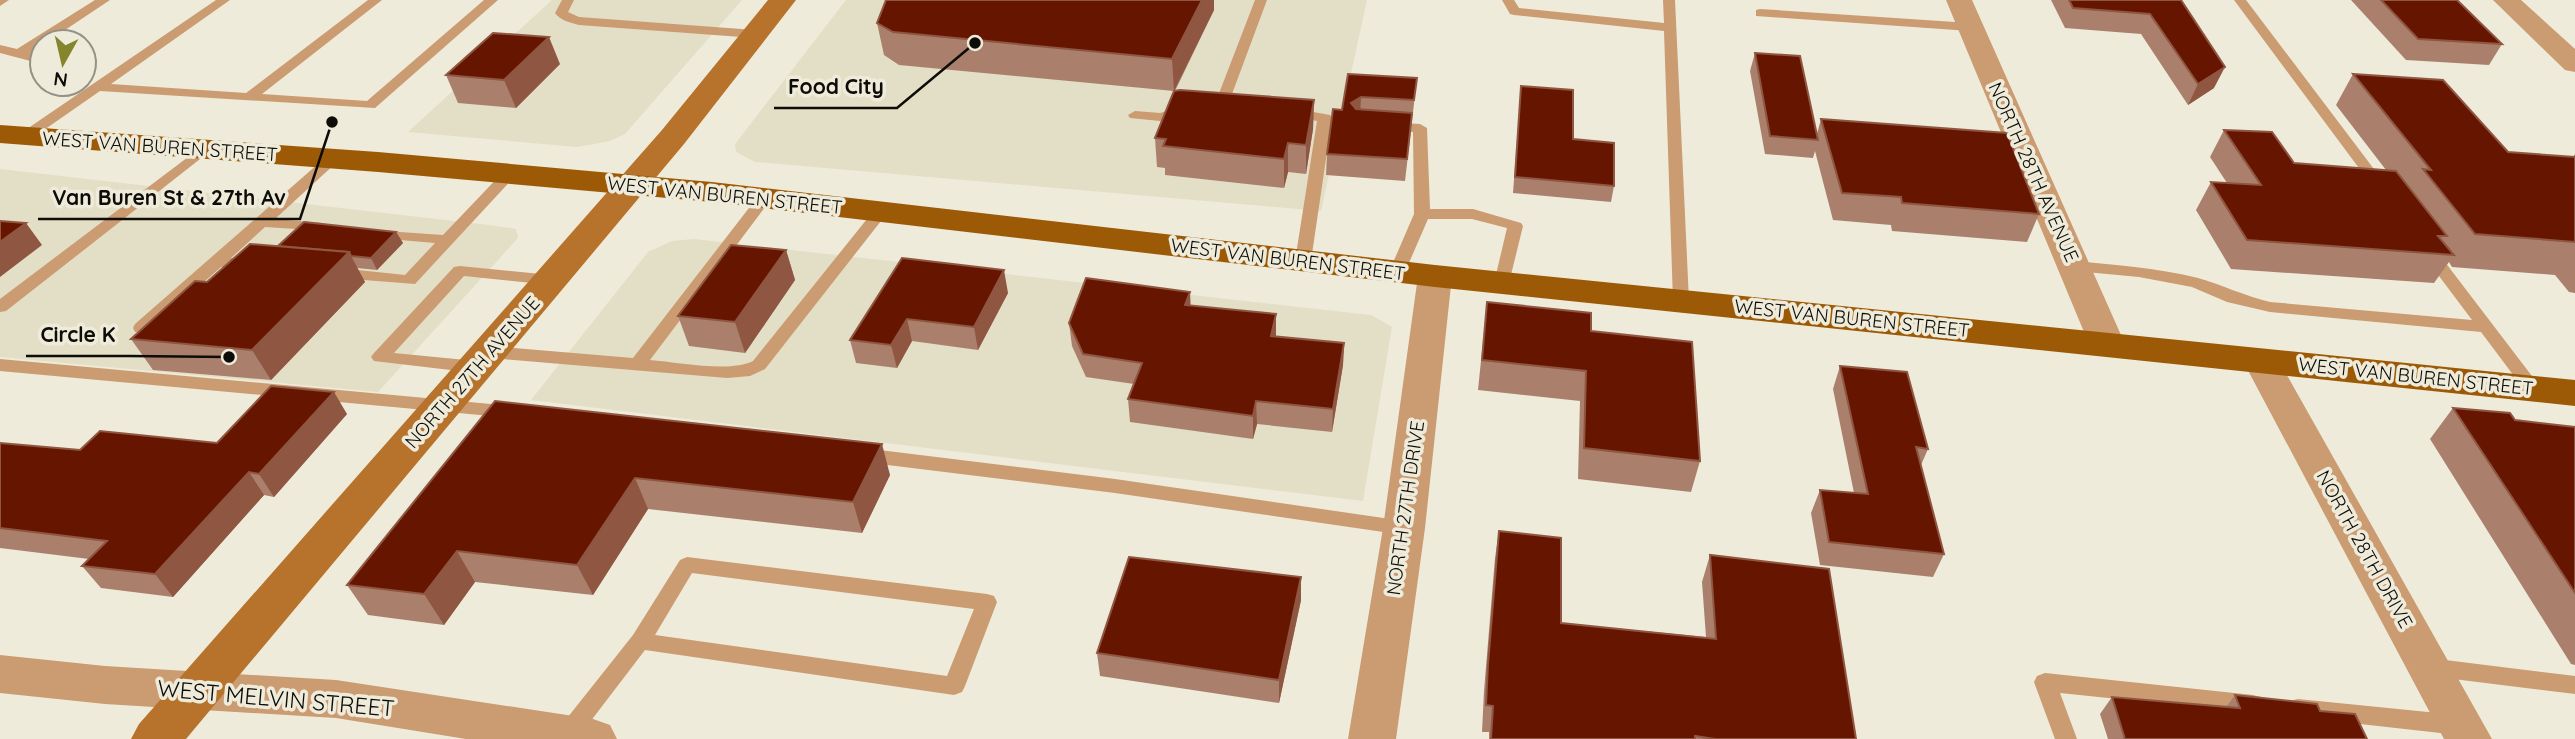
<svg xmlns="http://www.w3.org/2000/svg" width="2575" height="739" font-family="Quicksand,sans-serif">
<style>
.built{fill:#e3dec6}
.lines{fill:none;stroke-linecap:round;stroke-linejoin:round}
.lane{fill:#cb9b71;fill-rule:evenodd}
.street{fill:#cb9b71;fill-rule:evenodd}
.secondary{fill:#b7722c;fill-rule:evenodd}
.primary{fill:#9d5a06;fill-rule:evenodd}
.wall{fill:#aa806d}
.shaded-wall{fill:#8f5641}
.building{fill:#661600;stroke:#8f5641;stroke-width:2}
.labels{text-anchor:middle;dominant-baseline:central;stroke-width:7;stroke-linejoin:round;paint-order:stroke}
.street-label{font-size:19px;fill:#0d0c07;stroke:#eeebda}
.near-street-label{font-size:23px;fill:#0d0c07;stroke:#eeebda}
.leader{fill:none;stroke:#0d0c07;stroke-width:2.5}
.callout-dot{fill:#0d0c07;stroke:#eeebda;stroke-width:2.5}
.callout-label{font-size:21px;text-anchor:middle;font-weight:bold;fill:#0d0c07;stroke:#eeebda;stroke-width:7;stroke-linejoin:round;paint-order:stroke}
</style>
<rect width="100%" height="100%" fill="#eeebda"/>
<!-- built -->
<g class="built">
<polygon points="552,0 742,0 625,134 610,141 577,147 408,132"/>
<polygon points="846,0 1367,0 1321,211 755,162 736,152 735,144"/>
<polygon points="0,169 489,225 516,229 518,238 378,392 0,357"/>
<polygon points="694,239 1371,315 1392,327 1363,501 531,400 648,252 672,241"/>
</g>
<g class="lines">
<!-- lane -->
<g class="lane">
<polygon points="0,0 9,0 0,6"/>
<polygon points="95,0 110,0 47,42 42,42 42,45 30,53 42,56 42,64 0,53 0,45 17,49"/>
<polygon points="216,0 230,0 111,84 246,93 368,0 382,0 262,94 367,101 484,0 498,0 375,108 100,91 31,139 21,139 21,133"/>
<path d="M 562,0 L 574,0 L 568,12 L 579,17 L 755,30 L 761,34 L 755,38 L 579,25 C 569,22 561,21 555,13 Z"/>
<polygon points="1255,0 1267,0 1229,102 1160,121 1130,118 1128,115 1135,111 1160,113 1218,96"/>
<polygon points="1502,0 1514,0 1519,8 1664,23 1663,0 1675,0 1689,301 1687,305 1675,305 1673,301 1664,31 1514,15 1510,14"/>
<polygon points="2234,0 2246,0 2386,185 2389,188 2386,191 2376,191"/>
<polygon points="1760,9 1970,23 1976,27 1970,31 1756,16 1756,10"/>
<polygon points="1291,108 1330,115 1332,118 1311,261 1303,266 1295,261 1317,121 1286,115 1284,112"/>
<polygon points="1387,122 1420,124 1427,128 1430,209 1473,209 1521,223 1523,226 1508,287 1502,288 1494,283 1507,228 1472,219 1428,219 1405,272 1397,277 1391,276 1389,272 1414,214 1413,132 1382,129 1380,126"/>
<polygon points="204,145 209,146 209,152 6,311 0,312 0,299"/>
<polygon points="332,155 337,156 337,162 275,219 322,223 330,228 328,231 265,227 231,258 258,262 260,265 258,268 221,267 147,332 135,332 133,328 135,324 327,156"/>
<polygon points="510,169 515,170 515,176 415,284 339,278 331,273 339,268 405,275 435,243 377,238 371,236 369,233 371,230 443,235 505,170"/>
<path d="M 764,193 L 772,198 L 650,360 C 677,362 730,373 753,361 L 875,209 L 880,207 L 888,212 L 765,369 L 750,376 L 727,378 L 490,358 L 481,352 L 490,346 L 633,358 L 759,195 Z"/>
<path d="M 2429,247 L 2435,249 L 2538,384 L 2541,388 L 2538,392 L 2526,392 L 2481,332 L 2270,312 L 2227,302 L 2192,287 L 2139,277 L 2075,271 L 2067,266 L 2075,261 C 2116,265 2158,268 2198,278 C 2222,285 2245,296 2270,302 L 2472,320 L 2421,252 Z"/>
<polygon points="460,266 551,275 559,280 551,285 464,276 394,353 476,361 482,363 485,367 482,371 476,373 374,361 371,357 374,353 454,267"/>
<polygon points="0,359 512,406 521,412 512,418 0,371"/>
<polygon points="863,448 1115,479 1404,521 1411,523 1414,528 1411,533 1404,535 1115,493 863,462 856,460 854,455 856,450"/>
<path d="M 687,557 L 987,594 L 994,596 L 997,602 L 965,686 L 962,692 L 954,695 L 645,650 L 577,739 L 559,739 L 557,734 L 560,727 L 633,635 L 680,560 ZM 692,573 L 974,609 L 947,676 L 655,635 Z"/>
<polygon points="2429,658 2575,676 2575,694 2429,676 2421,673 2418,667 2421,661"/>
<polygon points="2045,673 2253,695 2261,697 2264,704 2261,711 2253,713 2060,693 2077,739 2055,739 2034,682 2037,676"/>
<polygon points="2298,699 2458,715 2466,718 2469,725 2466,732 2458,735 2298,717 2290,715 2287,708 2290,701"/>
</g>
<!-- street -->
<g class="street">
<polygon points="1946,0 1972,0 2125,344 2120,352 2107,356 2094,352 2089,344"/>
<polygon points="2493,0 2521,0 2575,49 2575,72 2565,70"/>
<polygon points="1435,265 1447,269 1452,276 1425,528 1396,739 1348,739 1383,528 1418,276 1423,269"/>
<polygon points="2261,349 2274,352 2279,361 2492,739 2444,739 2243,361 2248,352"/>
<polygon points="0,655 105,666 336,680 593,719 610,725 617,739 466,739 336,718 105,704 0,693"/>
</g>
<!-- secondary -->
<polygon class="secondary" points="768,0 796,0 684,144 186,739 131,739 139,724 662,130"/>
<!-- primary -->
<polygon class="primary" points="0,125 378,152 712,182 1435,265 2575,380 2575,406 1435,287 712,202 378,172 0,143"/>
</g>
<!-- wall -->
<g class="wall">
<polygon points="886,0 1214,0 1214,10 1175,91 1314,100 1313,129 1306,174 1288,172 1284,188 1165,175 1165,168 1157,167 1155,138 1174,91 899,65 884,55 877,23"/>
<polygon points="2051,0 2181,0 2214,88 2188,105 2141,34 2065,28"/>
<polygon points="2351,0 2457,0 2502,44 2489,65 2406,60"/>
<polygon points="1755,53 1817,134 1821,119 2039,214 2027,242 1892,231 1891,225 1833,220 1815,151 1813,158 1765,154 1750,71"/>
<polygon points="560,64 516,108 458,103 446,75"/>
<polygon points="1348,74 1417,78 1405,181 1326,175 1327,154 1342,110"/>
<polygon points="2353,74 2508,152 2573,157 2575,154 2575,293 2569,292 2555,275 2452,267 2449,262 2434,283 2231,269 2196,210 2211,182 2227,183 2210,157 2224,130 2294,163 2386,170 2336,105"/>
<polygon points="1521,86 1573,139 1614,186 1611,202 1513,193"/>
<polygon points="396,232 403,243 377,270 357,268 365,282 271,380 153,370 131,339 207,282 278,246"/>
<polygon points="786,250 795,280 745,353 689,346 678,316"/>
<polygon points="902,258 1008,293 978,350 912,341 897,368 856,363 850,340"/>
<polygon points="1487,302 1591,331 1700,461 1691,492 1578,479 1580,401 1478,390"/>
<polygon points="1191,306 1276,337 1344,343 1343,365 1332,432 1257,424 1253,439 1130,422 1128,399 1134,384 1086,377 1072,346 1069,323"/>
<polygon points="1840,366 1928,449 1921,465 1944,554 1933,577 1820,565 1811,513 1820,490 1854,493 1833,389"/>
<polygon points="495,401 890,475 862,533 648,509 593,595 475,582 444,625 368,615 347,585"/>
<polygon points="2453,408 2515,420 2575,427 2575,665 2571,664 2430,439"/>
<polygon points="347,414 274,497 264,495 173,597 101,588 82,566 89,559 0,548 0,443 80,450 217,443"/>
<polygon points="1499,531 1561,623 1706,637 1702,582 1710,555 1856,739 1489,739 1489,732 1482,732 1484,691 1495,558"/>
<polygon points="1301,600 1279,703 1100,676 1097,653"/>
<polygon points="2235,695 2320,711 2367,739 2108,739 2100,714 2112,697 2226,707"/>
</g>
<!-- shaded-wall -->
<g class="shaded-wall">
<polygon points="1202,0 1214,0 1214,10 1174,91 1172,59"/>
<polygon points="549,37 560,64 516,108 504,80"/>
<polygon points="2225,67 2214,88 2188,105 2198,84"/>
<polygon points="1361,97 1360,118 1351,103"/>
<polygon points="1314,100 1313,129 1306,174 1306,145"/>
<polygon points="1288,143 1288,172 1284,188 1284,159"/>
<polygon points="26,223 42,245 0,277 0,242"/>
<polygon points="396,232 403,243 377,270 371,258"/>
<polygon points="786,250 795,280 745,353 735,322"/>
<polygon points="349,252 365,282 271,380 252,350"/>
<polygon points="1004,270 1008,293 978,350 974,327"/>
<polygon points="1190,292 1191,314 1185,305"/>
<polygon points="1276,314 1276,336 1271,336"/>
<polygon points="907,319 912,341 897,368 891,345"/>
<polygon points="1344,343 1343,365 1332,432 1333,409"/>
<polygon points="334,392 347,414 274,497 259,474"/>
<polygon points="1256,401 1257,424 1253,439 1253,416"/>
<polygon points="882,444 890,475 862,533 853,502"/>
<polygon points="249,472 264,495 173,597 155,574"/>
<polygon points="635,478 648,509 593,595 577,565"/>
<polygon points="457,551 475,582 444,625 424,594"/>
<polygon points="1301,577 1301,600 1279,703 1279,680"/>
</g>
<!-- building -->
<g class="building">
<polygon points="886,0 1202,0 1172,59 893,32 877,23"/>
<polygon points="2069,0 2181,0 2225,67 2198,84 2150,14 2073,8"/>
<polygon points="2381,0 2457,0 2502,44 2418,39"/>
<polygon points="493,33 549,37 504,80 446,75"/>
<polygon points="1755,53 1800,56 1818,140 1770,136"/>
<polygon points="1348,74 1417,78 1414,100 1361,97 1351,103 1356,109 1412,113 1407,159 1327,154 1333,109 1342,110"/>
<polygon points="2353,74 2443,80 2508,152 2575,157 2575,242 2475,234 2423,169 2431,170"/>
<polygon points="1521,86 1573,90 1573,139 1614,143 1614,186 1515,177"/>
<polygon points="1180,90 1314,100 1306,145 1288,143 1284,159 1163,146 1166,139 1155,138 1174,91"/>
<polygon points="1821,119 2007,133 2039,214 1902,203 1901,197 1842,193"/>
<polygon points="2224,130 2272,132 2294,163 2396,171 2447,236 2438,236 2454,255 2247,240 2211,182 2261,185"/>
<polygon points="0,221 26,223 0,242"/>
<polygon points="304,222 396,232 371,258 351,256 349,252 278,246"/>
<polygon points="250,244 349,252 252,350 131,339 195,281 207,282"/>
<polygon points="731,245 786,250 735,322 678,316"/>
<polygon points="902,258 1004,270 974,327 907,319 891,345 850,340"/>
<polygon points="1086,278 1190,292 1185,305 1276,314 1271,336 1344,343 1333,409 1256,401 1253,416 1128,399 1142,363 1083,354 1069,323"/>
<polygon points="1487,302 1591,313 1591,331 1692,342 1700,461 1584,448 1586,371 1482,360"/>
<polygon points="1840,366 1907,372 1928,449 1916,447 1944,554 1829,542 1820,490 1868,494"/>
<polygon points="271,386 334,392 259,474 249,472 155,574 82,566 107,541 0,528 0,443 80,450 100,431 217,443"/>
<polygon points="495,401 882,444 853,502 635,478 577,565 457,551 424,594 347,585"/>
<polygon points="2453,408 2510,413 2515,420 2575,427 2575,593"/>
<polygon points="1499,531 1561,538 1561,623 1716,639 1710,555 1829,569 1856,739 1715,739 1695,736 1695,739 1491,739 1493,706 1486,705 1488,664"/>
<polygon points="1129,557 1301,577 1279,680 1097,653"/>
<polygon points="2235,695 2317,704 2320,711 2355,714 2367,739 2125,739 2112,697 2240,708"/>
</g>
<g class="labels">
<!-- street labels -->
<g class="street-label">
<text transform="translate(160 146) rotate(4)">WEST VAN BUREN STREET</text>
<text transform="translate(2034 172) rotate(66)">NORTH 28TH AVENUE</text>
<text transform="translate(725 195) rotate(6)">WEST VAN BUREN STREET</text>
<text transform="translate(1288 259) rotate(7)">WEST VAN BUREN STREET</text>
<text transform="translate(1852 318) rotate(6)">WEST VAN BUREN STREET</text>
<text transform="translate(472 372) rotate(-49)">NORTH 27TH AVENUE</text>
<text transform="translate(2416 376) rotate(6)">WEST VAN BUREN STREET</text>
<text transform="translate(1405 508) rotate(-82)">NORTH 27TH DRIVE</text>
<text transform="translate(2365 549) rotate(61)">NORTH 28TH DRIVE</text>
</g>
<!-- near-street labels -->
<g class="near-street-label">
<text transform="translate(276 698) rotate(5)">WEST MELVIN STREET</text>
</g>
</g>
<!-- callouts -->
<path class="leader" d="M975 43L897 108H774M332 122L300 219H38M229 357L129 356H26"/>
<g class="callout-dot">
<circle cx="975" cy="43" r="7"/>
<circle cx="332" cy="122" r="7"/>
<circle cx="229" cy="357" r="7"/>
</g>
<g class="callout-label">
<text x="836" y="94">Food City</text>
<text x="169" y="205">Van Buren St &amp; 27th Av</text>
<text x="78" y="342">Circle K</text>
</g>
<!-- north arrow -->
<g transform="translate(63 63) rotate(188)"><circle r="33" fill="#eeebda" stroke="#949286" stroke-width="2"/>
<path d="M0-5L12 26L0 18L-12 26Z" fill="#85852e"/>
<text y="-10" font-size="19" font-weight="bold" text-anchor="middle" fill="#0d0c07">N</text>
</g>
</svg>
